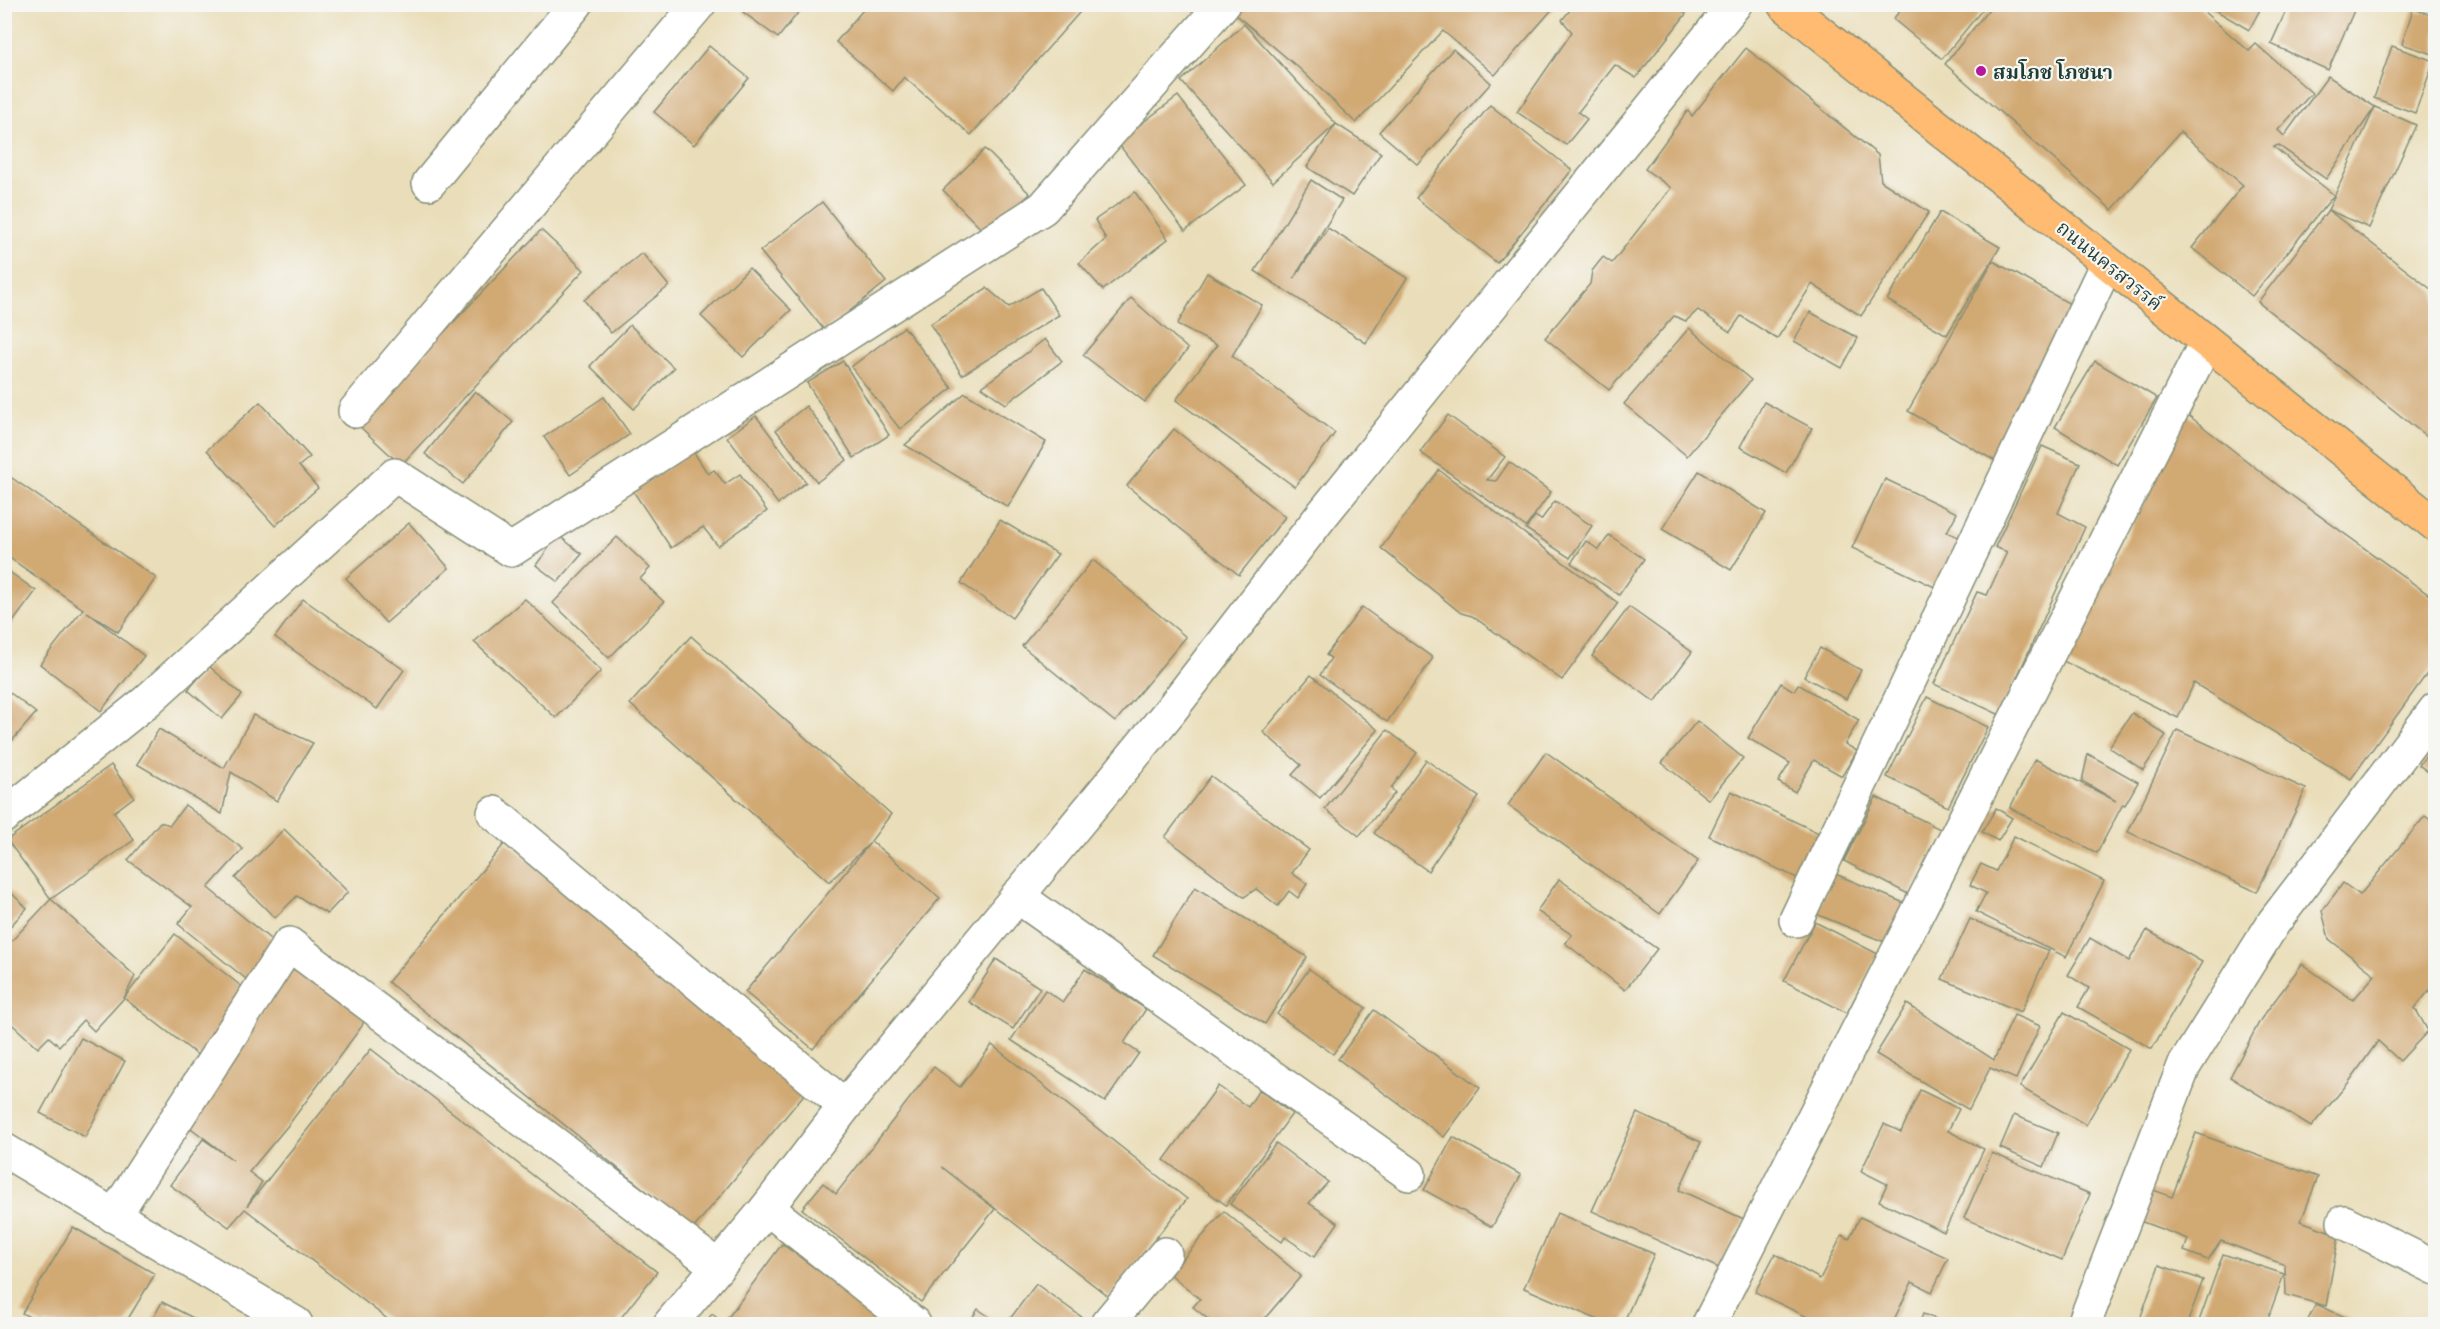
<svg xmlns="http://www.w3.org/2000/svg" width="2440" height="1329" font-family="'Gentium Book Plus','Noto Serif Thai',serif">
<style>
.building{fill:#d1a973}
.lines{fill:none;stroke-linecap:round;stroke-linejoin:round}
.minor-casing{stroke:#848e77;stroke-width:36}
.major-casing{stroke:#848e77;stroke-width:36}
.minor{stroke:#fff;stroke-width:33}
.major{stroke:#febb71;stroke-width:33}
.poi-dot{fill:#b5179e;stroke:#f6f6f2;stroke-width:2}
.labels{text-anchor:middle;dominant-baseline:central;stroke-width:4.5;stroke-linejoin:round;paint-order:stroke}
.poi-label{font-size:20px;font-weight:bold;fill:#1f3d34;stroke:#f6f6f2;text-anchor:start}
.street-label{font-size:20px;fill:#1f3d34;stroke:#f6f6f2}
</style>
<rect width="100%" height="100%" fill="#f6f6f2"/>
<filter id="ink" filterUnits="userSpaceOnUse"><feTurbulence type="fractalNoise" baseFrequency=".0167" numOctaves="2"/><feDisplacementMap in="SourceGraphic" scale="12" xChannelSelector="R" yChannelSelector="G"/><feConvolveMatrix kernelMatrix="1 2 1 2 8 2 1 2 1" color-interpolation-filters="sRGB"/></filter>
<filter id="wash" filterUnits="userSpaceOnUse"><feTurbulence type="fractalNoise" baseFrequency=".008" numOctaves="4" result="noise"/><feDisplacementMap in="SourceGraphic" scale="24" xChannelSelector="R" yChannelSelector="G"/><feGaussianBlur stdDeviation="1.35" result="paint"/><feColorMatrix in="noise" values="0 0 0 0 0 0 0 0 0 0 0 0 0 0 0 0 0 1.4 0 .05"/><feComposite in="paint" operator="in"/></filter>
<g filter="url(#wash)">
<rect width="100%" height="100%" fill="#eadeba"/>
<g id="blocks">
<!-- building -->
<g class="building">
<polygon points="749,4 805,4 778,38 743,12"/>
<polygon points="868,4 1087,4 971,135 904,77 893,91 836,42"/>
<polygon points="1575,4 1674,4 1686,14 1636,78 1615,65 1578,112 1587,119 1566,145 1517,112 1572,32 1562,20"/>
<polygon points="1993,4 2195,4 2249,51 2256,44 2312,93 2278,130 2284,136 2328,76 2375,107 2416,125 2369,228 2328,210 2375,107 2326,179 2278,145 2274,147 2334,195 2252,296 2192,248 2243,185 2180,132 2112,210 1945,64"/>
<polygon points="2205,4 2263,4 2249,30"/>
<polygon points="2289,4 2356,6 2328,70 2271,44"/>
<polygon points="1243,5 1556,5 1495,75 1443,31 1356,123 1300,69 1235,14"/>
<polygon points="1905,5 1986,5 1942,59 1893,19"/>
<polygon points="2413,9 2436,16 2436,55 2402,44"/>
<polygon points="1244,24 1336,124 1381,153 1352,196 1307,167 1336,124 1273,182 1181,81"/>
<polygon points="709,46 749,78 694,145 654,112"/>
<polygon points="2392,46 2434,61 2415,113 2374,98"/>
<polygon points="1746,48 1878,155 1881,181 1929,212 1861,316 1812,284 1777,339 1741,316 1730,332 1698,310 1686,321 1674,316 1609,390 1545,338 1590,284 1592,271 1603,257 1612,263 1671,188 1645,169 1688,110 1692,116"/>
<polygon points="1453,49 1491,83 1418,165 1379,132"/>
<polygon points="1178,96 1246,185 1185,231 1117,142"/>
<polygon points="1490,105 1572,170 1497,263 1416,198"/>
<polygon points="985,149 1030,194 987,235 943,190"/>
<polygon points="1311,180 1342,200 1294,278 1328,228 1407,278 1366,343 1255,271"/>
<polygon points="1135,192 1168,239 1103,290 1079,263 1106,239 1095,220"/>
<polygon points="822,202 886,282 825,331 760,251"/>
<polygon points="2328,210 2436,293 2436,444 2258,302"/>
<polygon points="1940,212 2000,247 1947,335 1887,300"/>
<polygon points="541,230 584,270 401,465 357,424"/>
<polygon points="642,253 669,286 611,333 584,300"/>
<polygon points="1993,261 2081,310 1995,461 1908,411"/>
<polygon points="749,268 791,310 743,357 701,316"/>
<polygon points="1207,273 1262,305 1232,356 1335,433 1295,487 1176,400 1217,345 1177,325"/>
<polygon points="987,288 1009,307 1041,288 1059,315 962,375 930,324"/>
<polygon points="1131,298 1188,349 1145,402 1083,355"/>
<polygon points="1810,312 1858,338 1842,368 1794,341"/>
<polygon points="630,325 674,368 634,409 590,366"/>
<polygon points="904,327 952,388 900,429 851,367"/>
<polygon points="1689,328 1751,380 1687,456 1624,404"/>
<polygon points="1045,339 1062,361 1006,404 982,387"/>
<polygon points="843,361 889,435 854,458 807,383"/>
<polygon points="2095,361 2157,398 2117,465 2055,427"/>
<polygon points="475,391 513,422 463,484 425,454"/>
<polygon points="965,393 1046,442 1008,507 905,445"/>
<polygon points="604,397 630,434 570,475 544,437"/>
<polygon points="260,402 310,457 299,466 318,488 275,526 207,450"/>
<polygon points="1764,402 1812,428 1786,473 1740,447"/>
<polygon points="806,406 847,460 817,482 776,430"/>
<polygon points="1448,415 1505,457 1487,480 1496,481 1509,462 1551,492 1526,527 1420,452"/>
<polygon points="2188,415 2284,490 2436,600 2436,661 2351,779 2194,683 2178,718 2063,661"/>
<polygon points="756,416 806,482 778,504 727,437"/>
<polygon points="1174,429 1285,517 1239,575 1127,486"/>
<polygon points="2042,446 2080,463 2058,513 2085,527 2000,715 1934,684 1977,592 1987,595 2007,552 1995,547"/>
<polygon points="693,451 708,474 714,470 725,484 740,474 767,511 718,546 703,527 671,548 633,491"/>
<polygon points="1439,470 1618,603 1562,680 1472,616 1461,613 1381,548"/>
<polygon points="1699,471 1766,513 1731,570 1662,529"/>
<polygon points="12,478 156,578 118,632 87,612 144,656 101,711 40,664 83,609 4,554 4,489"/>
<polygon points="1885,479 1957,513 1947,532 1967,541 1943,591 1852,548"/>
<polygon points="1555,501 1592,526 1570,558 1526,529 1535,516 1541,520"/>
<polygon points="1000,520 1058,554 1012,618 961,583"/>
<polygon points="409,523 449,568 386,623 346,578"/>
<polygon points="558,535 582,554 558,582 536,565"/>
<polygon points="1609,535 1644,559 1619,595 1571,563 1586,541 1599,550"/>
<polygon points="617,537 650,568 640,579 664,602 609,658 553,603"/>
<polygon points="1093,560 1186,637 1115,722 1022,646"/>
<polygon points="4,568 36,591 4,634"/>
<polygon points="303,599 404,670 377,709 275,637"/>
<polygon points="525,599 601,671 556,718 474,642"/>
<polygon points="1362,607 1433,658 1387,722 1320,675 1331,658 1326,655"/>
<polygon points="1629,607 1692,652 1655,702 1592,656"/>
<polygon points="691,636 891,814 871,841 940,898 813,1049 745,992 870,843 829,882 630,704"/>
<polygon points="1820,648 1861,670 1846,699 1804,677"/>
<polygon points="209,666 242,695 222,719 188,690"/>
<polygon points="1311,675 1378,730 1320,798 1292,775 1301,765 1263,732"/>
<polygon points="1781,683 1794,691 1798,684 1859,720 1845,744 1857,751 1842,776 1814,760 1795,792 1778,782 1790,763 1748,738"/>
<polygon points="4,688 36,713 12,741 4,734"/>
<polygon points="1927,697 1988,727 1948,807 1887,777"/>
<polygon points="2132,713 2166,735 2143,770 2109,747"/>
<polygon points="253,715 313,743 277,801 231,772 222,814 137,764 159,729 224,768"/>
<polygon points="1697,721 1743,758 1709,800 1662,763"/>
<polygon points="1387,730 1417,753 1391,788 1395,793 1359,836 1325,809"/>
<polygon points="2177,730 2306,789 2257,892 2128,832"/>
<polygon points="2436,743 2436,778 2419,765"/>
<polygon points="1546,752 1698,861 1660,914 1508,805"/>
<polygon points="2088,754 2138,782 2125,805 2123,804 2097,853 2010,808 2035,759 2116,801 2082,781"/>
<polygon points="1426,760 1479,797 1428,871 1374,833"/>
<polygon points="111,765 134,797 114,812 134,840 51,899 135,976 124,998 94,1031 83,1020 59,1046 49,1037 38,1048 4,1017 4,980 9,975 4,972 4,949 51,899 7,840"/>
<polygon points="1211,776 1309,850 1292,873 1307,884 1298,898 1289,891 1278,906 1256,889 1244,897 1165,837"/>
<polygon points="1731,791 1821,834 1799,879 1709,836"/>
<polygon points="1876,797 1942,830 1910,895 1844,861"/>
<polygon points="185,805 243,849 208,888 275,943 246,979 178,924 192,907 128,860 160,822 170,825"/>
<polygon points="1996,808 2012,818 1998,841 1982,832"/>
<polygon points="2425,816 2436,824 2436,982 2415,1008 2428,1031 2400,1061 2378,1041 2349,1082 2311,1127 2230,1077 2261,1019 2302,964 2353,1000 2375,975 2329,939 2322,911 2343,883 2360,895"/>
<polygon points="284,829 348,892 327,914 297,896 275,918 235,878"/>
<polygon points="2014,836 2104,881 2066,957 1976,912 1986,893 1970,885 1981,864 1996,871"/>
<polygon points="506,842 806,1092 693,1229 388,982"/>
<polygon points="1833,873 1904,903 1887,943 1816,914"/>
<polygon points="1559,879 1657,949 1625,990 1565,943 1572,935 1537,911"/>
<polygon points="5,887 27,908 5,932"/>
<polygon points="1195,887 1307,957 1265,1024 1153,955"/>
<polygon points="1970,919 2049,951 2021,1012 1942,979"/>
<polygon points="1815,922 1878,954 1847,1013 1784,981"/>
<polygon points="2147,930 2202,962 2152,1049 2078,1007 2089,988 2068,975 2090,938 2129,961"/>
<polygon points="175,934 255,997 204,1060 124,998"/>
<polygon points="996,959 1040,988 1013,1029 969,1002"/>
<polygon points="295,963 366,1014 362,1026 290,1123 249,1172 262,1182 247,1206 371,1049 657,1272 616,1324 394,1324 245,1209 229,1227 170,1185 203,1139 233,1160 187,1125"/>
<polygon points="1085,969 1146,1009 1124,1043 1139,1053 1105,1102 1011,1040 1045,990 1063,1002"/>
<polygon points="1309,969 1366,1008 1333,1054 1277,1014"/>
<polygon points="1907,1004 1994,1060 2014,1015 2040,1026 2016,1079 1990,1068 1969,1110 1876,1054"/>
<polygon points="1374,1010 1480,1088 1444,1137 1338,1059"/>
<polygon points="2064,1012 2129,1049 2086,1125 2020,1087"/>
<polygon points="81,1038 125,1061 85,1137 40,1113"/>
<polygon points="992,1045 1187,1199 1109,1297 942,1167 995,1209 921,1302 802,1209 823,1183 836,1194 934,1067 960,1087"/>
<polygon points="1218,1086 1248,1107 1259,1090 1292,1114 1226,1205 1164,1160"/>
<polygon points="1920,1090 1959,1109 1948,1131 1984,1149 1944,1232 1879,1201 1887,1184 1861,1171 1884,1124 1901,1132"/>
<polygon points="1637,1113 1701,1142 1679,1190 1744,1219 1721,1269 1592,1211"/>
<polygon points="2014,1115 2058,1133 2044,1167 2000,1148"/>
<polygon points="2196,1133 2318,1177 2301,1221 2339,1235 2326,1306 2286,1295 2285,1265 2221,1241 2208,1260 2184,1251 2188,1239 2140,1221 2151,1189 2172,1197"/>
<polygon points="1453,1137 1521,1175 1492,1227 1424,1190"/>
<polygon points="1276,1143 1328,1182 1309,1203 1338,1223 1314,1257 1285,1237 1282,1242 1230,1204"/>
<polygon points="1992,1153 2090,1194 2062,1260 1964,1218"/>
<polygon points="1224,1211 1301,1276 1260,1324 1214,1324 1193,1307 1200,1299 1170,1274"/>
<polygon points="1557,1213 1654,1254 1623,1324 1608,1324 1524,1288"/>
<polygon points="1860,1217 1948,1258 1932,1292 1912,1282 1892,1324 1822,1324 1755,1292 1775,1254 1820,1279 1842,1235 1849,1239"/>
<polygon points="73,1227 155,1274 125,1324 42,1324 22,1313"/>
<polygon points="782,1244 892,1324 704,1324 712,1314 724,1323"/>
<polygon points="2223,1254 2284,1274 2266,1324 2198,1324"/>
<polygon points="2159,1265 2203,1280 2187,1324 2154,1324 2140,1319"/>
<polygon points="1036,1284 1083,1318 1079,1324 1006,1324"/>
<polygon points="162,1302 205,1324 150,1324"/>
<polygon points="2316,1304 2360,1324 2306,1324"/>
<polygon points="978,1309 1000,1324 968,1324"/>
<polygon points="1923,1314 1949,1324 1919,1324"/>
</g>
</g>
</g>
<g filter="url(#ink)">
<use href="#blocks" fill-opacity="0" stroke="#848e77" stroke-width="1.5"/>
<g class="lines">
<defs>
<g id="minor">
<polyline points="429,183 576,4"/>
<polyline points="355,411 699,4"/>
<polyline points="494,813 845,1106"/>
<polyline points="4,816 147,701 395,475 511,550 1043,208 1223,4"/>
<polyline points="1017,896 1409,1174"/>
<polyline points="1796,920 2107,263"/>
<polyline points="4,1150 296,1324"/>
<polyline points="767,1208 914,1324"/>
<polyline points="114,1216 289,944 717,1266"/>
<polyline points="2344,1222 2436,1268"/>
<polyline points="670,1324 767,1208 845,1106 1170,711 1322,515 1735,4"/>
<polyline points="1107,1324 1165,1254"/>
<polyline points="1709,1324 2206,343"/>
<polyline points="2084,1324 2184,1066 2274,922 2436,709"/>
</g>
<polyline id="major" points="1784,4 2436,525"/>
</defs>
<!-- minor casing -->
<use href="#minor" class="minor-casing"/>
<!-- major casing -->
<use href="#major" class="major-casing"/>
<!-- minor -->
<use href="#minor" class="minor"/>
<!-- major -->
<use href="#major" class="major"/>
</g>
</g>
<!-- markers -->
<circle class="poi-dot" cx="1981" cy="71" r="6"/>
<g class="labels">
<!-- poi labels -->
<g class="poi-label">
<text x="1993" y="71">สมโภช โภชนา</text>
</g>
<!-- street labels -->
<g class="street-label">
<text transform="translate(2110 265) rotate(39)">ถนนนครสวรรค์</text>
</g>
</g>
<!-- margin -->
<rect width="2440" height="1329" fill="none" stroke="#f6f6f2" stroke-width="24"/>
</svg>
